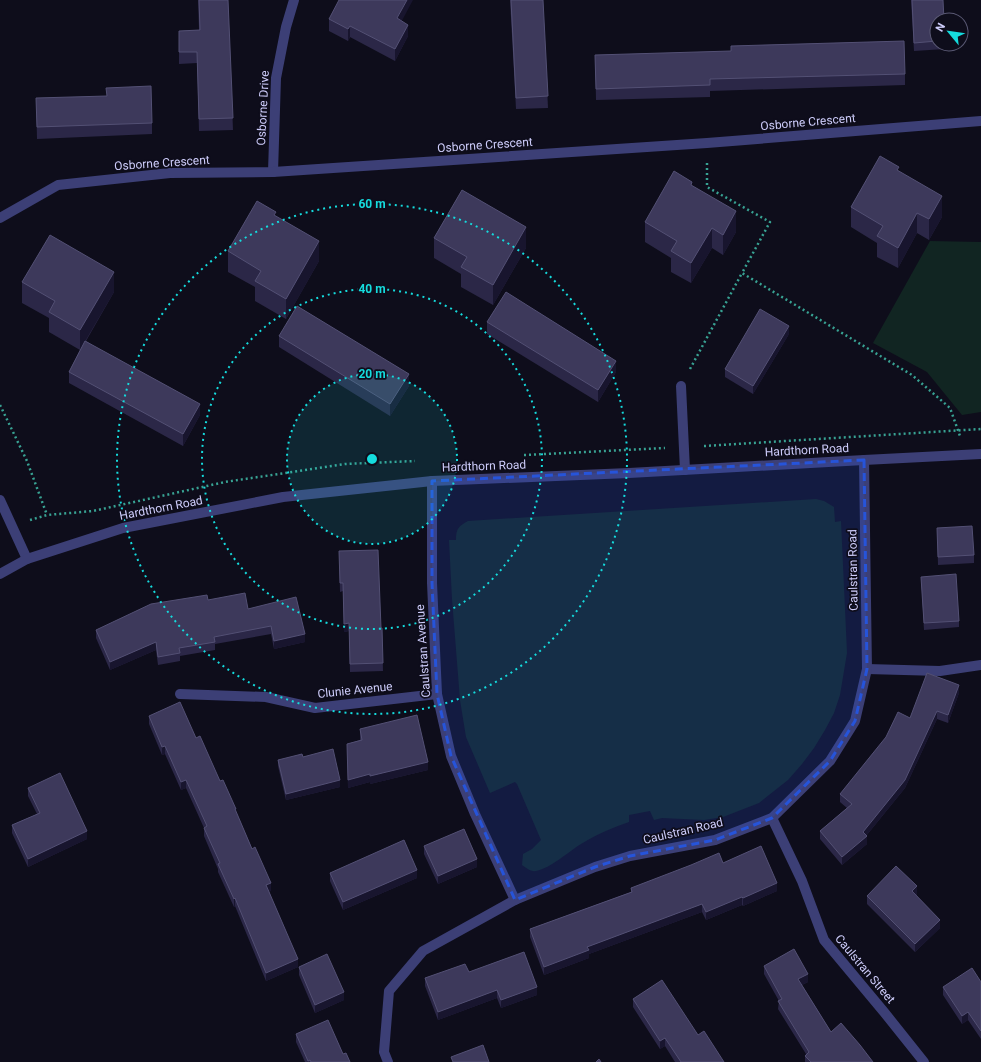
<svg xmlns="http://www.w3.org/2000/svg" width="981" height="1062" font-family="Roboto,sans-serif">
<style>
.green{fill:#112522}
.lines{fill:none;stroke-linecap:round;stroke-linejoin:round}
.path{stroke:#38a293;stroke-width:2.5;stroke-dasharray:2 3;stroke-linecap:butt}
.minor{stroke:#3c3f76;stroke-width:10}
.wall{fill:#2b2747}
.shaded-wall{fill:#18152e}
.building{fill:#3d395b;stroke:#535074}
.marked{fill:#2654da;fill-opacity:0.2;stroke:#2654da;stroke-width:3;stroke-dasharray:8 5;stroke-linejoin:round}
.ring{fill:none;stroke:#15dbdd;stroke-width:2;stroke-dasharray:2 4}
.labels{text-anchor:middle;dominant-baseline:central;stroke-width:3.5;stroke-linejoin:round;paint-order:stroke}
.street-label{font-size:12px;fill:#cdccfa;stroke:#0e0d1b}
.centre{fill:#15dbdd;stroke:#0e0d1b;stroke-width:2}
.ring-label{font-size:12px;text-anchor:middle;font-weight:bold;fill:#15dbdd;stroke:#0e0d1b;stroke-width:3.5;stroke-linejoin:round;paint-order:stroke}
</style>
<rect width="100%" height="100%" fill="#0e0d1b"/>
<!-- green -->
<g class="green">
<polygon points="930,241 981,242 981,412 962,415 927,372 873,343"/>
<path d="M 816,499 L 824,501 L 834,507 L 835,522 L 841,521 L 847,653 L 840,695 L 834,713 L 825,730 L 814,748 L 802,764 L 788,780 L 759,803 L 723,817 L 704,820 L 662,818 L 654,820 L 650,811 L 629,815 L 629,822 C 612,828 597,834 581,844 C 568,852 551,868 536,871 C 531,872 526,868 522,865 L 523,854 L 532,849 L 541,840 L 517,784 L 515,782 L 490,793 L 466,737 L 460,700 L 452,599 L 449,540 L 456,540 C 456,528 459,526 468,521 Z"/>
</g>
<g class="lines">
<!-- path -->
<g class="path">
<polyline points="707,163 707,187 770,222 742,273 912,375 950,408 960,436"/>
<polyline points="690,369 742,273"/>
<polyline points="0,405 27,461 47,515"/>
<polyline points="704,446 981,429"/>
<polyline points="524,455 665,448"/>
<polyline points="30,520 47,515 93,511 225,482 345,464 415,461"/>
</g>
<!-- minor -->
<g class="minor">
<polyline points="273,172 276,78 286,27 294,0"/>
<polyline points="0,218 58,185 170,173 273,172 707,143 981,121"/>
<polyline points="681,386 685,470"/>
<polyline points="432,481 432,583 437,694 451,756 475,814 515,900"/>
<polyline points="0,500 27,559"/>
<polyline points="0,574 27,559 123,528 283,497 432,481 629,473 864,460 981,454"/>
<polyline points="867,669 940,671 981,665"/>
<polyline points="180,694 266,697 315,708 437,694"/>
<polyline points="772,818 802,881 824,940 884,1012 924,1062"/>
<polyline points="388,1062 384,1052 389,991 423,951 515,900 595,867 630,856 715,840 772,818 830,761 855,721 867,669 864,460"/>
</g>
</g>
<!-- wall -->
<g class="wall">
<polygon points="198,0 228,0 233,130 199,131 197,63 179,64 179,31 199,30"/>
<polygon points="510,0 543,0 548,108 516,109"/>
<polygon points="911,0 943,0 937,20 937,44 945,44 945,49 914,51"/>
<polygon points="329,19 402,21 408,36 395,61 350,37 348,41 329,31"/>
<polygon points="595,55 905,74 905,85 710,91 710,97 596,100"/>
<polygon points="36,98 152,123 152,134 37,139"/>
<polygon points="899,171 942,217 929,240 917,233 898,268 877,257 877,243 851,227 851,207"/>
<polygon points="692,186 736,232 723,255 712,248 691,283 671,272 671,258 645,242 645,222"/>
<polygon points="276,216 319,261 286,319 255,301 255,287 228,272 228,251"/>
<polygon points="434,238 526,248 493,305 461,287 461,274 434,258"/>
<polygon points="22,282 114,292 86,341 200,415 183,446 69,383 69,372 80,350 49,332 49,318 22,303"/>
<polygon points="487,322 616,372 598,402 487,334"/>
<polygon points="789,334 753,394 725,377 725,369"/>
<polygon points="279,336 409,386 390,416 279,347"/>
<polygon points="937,528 974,555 974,563 938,565"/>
<polygon points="339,551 381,628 382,628 383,671 350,672 349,631 344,632 343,591 340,592"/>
<polygon points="921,577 959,621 959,627 924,630"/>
<polygon points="208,600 248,609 305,642 274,649 271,634 215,644 215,650 180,656 180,661 158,665 156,650 110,670 96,638 96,630"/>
<polygon points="959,693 948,723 937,719 905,788 866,836 867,844 842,865 820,839 820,831 847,808 840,802 840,794 910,718"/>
<polygon points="149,716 196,738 220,781 236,812 271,891 269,891 298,967 266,981 235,906 234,907 218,872 218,869 204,836 204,828 186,788 181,790 165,754 162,755 149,724"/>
<polygon points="360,729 428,770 370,784 370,782 348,788 347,744 360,740"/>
<polygon points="303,757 340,787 286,800 278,766 278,760"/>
<polygon points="28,788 87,839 28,867 12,833 12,825 37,814 28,796"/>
<polygon points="424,846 477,867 438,884 424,854"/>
<polygon points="723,863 777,891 743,906 742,905 706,920 702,912 589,954 589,958 544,975 530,937 530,929 631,892 631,888"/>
<polygon points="330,873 417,878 343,910 330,881"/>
<polygon points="917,894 916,895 940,928 915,952 867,904 867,896"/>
<polygon points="764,966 808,982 802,985 831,1032 873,1062 805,1062 805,1056 806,1054 778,1009 779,1001 764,974"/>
<polygon points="299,967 344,1000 315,1013 299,975"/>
<polygon points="469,972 537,995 501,1008 497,998 438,1020 425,986 425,978"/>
<polygon points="981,982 981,1039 968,1020 962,1024 943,995 943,987"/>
<polygon points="633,999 698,1035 724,1062 675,1062 665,1046 660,1049 633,1007"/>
<polygon points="296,1034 343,1054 350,1062 305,1062 296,1042"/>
</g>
<!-- shaded-wall -->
<g class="shaded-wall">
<polygon points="407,0 413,0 397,30 397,18"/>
<polygon points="408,25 408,36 395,61 395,49"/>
<polygon points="350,26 350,37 348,41 348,29"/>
<polygon points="942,196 942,217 929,240 929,219"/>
<polygon points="736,211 736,232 723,255 723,235"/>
<polygon points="917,213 917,233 898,268 898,248"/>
<polygon points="526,227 526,248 493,305 493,285"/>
<polygon points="712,228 712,248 691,283 691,263"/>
<polygon points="319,241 319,261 286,319 286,299"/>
<polygon points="114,272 114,292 80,350 80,330"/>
<polygon points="789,326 789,334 753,394 753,386"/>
<polygon points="616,361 616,372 598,402 598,390"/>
<polygon points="409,374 409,386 390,416 390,404"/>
<polygon points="200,404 200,415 183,446 183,434"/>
<polygon points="349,623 349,631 344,632 344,624"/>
<polygon points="305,634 305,642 274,649 274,641"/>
<polygon points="156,642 156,650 110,670 110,662"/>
<polygon points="959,685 959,693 948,723 948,715"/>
<polygon points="937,711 937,719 905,788 866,836 867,836 867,844 842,865 842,857"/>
<polygon points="165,746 165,754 162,755 162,747"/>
<polygon points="428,762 428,770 370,784 370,776"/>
<polygon points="370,774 370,782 348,788 348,780"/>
<polygon points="186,780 186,788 181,790 181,782"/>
<polygon points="340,780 340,787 286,800 286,794"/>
<polygon points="87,831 87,839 28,867 28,859"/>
<polygon points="477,859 477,867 438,884 438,876"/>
<polygon points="417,870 417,878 343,910 343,902"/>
<polygon points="271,883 271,891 266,893 266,885"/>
<polygon points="777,883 777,891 743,906 743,898"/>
<polygon points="917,886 917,894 912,899 912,891"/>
<polygon points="742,897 742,905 706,920 706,912"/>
<polygon points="235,898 235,906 234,907 234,899"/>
<polygon points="702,904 702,912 589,954 589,958 544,975 544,967 587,947"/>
<polygon points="940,920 940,928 915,952 915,944"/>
<polygon points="298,959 298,967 266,981 266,973"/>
<polygon points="808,974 808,982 798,987 798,979"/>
<polygon points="537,987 537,995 501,1008 501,1000"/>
<polygon points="497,990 497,998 438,1020 438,1012"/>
<polygon points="344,992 344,1000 315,1013 315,1005"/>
<polygon points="968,1012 968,1020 962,1024 962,1016"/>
<polygon points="665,1038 665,1046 660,1049 660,1041"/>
</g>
<!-- building -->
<g class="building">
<polygon points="199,0 228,0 233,118 199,119 197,52 179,52 179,31 200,30"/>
<polygon points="339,0 407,0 397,18 408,25 395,49 350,26 348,29 329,19"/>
<polygon points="511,0 543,0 548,96 516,98"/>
<polygon points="912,0 943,0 944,20 937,20 937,41 914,43"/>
<polygon points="904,41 905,74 710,79 710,85 596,89 595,55 731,51 731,46"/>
<polygon points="151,86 152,123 37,127 36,98 107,96 106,88"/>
<polygon points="880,156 899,167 897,170 942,196 929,219 917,213 898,248 877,236 883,226 851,207"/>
<polygon points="674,171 692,182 691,185 736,211 723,235 712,228 691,263 671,251 677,241 645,222"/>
<polygon points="462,190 526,227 493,285 461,267 467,257 434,238"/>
<polygon points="257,201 276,212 274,215 319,241 286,299 255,281 261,271 228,251"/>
<polygon points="50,235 114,272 80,330 49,312 55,301 22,282"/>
<polygon points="506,292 616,361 598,390 487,322"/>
<polygon points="297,306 409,374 390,404 279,336"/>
<polygon points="760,309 789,326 753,386 725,369"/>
<polygon points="85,341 200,404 183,434 69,372"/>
<polygon points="972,526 974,555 938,557 937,528"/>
<polygon points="378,550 381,628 382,628 383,663 350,664 349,623 344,624 343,583 340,583 339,551"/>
<polygon points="956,574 959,621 924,623 921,577"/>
<polygon points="245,593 248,609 296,597 305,634 274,641 271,626 214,637 215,642 179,648 180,653 158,657 156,642 110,662 96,630 151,604 207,595 208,600"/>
<polygon points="927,673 959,685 948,715 937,711 905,780 863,832 867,836 842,857 820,831 852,804 840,794 886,737 898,712 910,718"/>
<polygon points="180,702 196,738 200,736 220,781 223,780 236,809 235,809 252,849 255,847 271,883 266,885 298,959 266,973 235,898 234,899 218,864 220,863 204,828 207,826 186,780 181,782 165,746 162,747 149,716"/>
<polygon points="417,715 428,762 370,776 370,774 348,780 347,744 362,740 360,729"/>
<polygon points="333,749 340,780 286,794 278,760 302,754 303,757"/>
<polygon points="60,773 87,831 28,859 12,825 40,813 28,788"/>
<polygon points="464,829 477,859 438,876 424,846"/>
<polygon points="404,840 417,870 343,902 330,873"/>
<polygon points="761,846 777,883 743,898 742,897 706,912 702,904 587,947 589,950 544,967 530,929 632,892 631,888 691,865 719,853 723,863"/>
<polygon points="896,866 917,886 912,891 940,920 915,944 867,896"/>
<polygon points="794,949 808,974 798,979 831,1032 841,1023 860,1045 873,1062 811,1062 805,1056 809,1052 778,1001 782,999 764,966"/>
<polygon points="524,952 537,987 501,1000 497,990 438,1012 425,978 465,964 469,972"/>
<polygon points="327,954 344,992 315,1005 299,967"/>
<polygon points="972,968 981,982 981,1031 968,1012 962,1016 943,987"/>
<polygon points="662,980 698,1035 704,1031 724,1062 681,1062 665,1038 660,1041 633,999"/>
<polygon points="328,1020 343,1054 346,1053 350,1062 311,1062 310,1060 308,1061 296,1034"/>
<polygon points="483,1045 489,1062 453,1062 451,1057"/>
<polygon points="599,1059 601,1062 596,1062"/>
</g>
<!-- marked area -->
<path class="marked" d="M 864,460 L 867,669 L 855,721 L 830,761 L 772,818 L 715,840 L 630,856 L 595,867 L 515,900 L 451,756 L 437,694 L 432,583 L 432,481 Z"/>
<!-- distance rings -->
<circle cx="372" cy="459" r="85" fill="#15dbdd" fill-opacity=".12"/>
<g class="ring">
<circle cx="372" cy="459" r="85"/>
<circle cx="372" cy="459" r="170"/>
<circle cx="372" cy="459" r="255"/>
</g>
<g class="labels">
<!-- street labels -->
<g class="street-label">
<text transform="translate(263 108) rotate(-87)">Osborne Drive</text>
<text transform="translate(808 122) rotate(-5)">Osborne Crescent</text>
<text transform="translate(485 145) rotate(-4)">Osborne Crescent</text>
<text transform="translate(162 163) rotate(-4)">Osborne Crescent</text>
<text transform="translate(807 450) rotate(-3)">Hardthorn Road</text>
<text transform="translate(484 466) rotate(-2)">Hardthorn Road</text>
<text transform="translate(161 508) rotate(-11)">Hardthorn Road</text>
<text transform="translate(853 570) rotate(-91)">Caulstran Road</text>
<text transform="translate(423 651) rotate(-94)">Caulstran Avenue</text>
<text transform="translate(355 690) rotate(-6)">Clunie Avenue</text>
<text transform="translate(683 831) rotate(-13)">Caulstran Road</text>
<text transform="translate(865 969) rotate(50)">Caulstran Street</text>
</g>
</g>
<circle cx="372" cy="459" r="6" class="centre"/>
<g class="ring-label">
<text x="372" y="208">60 m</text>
<text x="372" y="293">40 m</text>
<text x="372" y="378">20 m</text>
</g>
<!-- north arrow -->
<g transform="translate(949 32) rotate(299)"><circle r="19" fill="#0e0d1b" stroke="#5a5974"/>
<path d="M0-3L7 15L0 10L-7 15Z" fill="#15dbdd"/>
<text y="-6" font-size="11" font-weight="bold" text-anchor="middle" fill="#cdccfa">N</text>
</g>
</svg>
